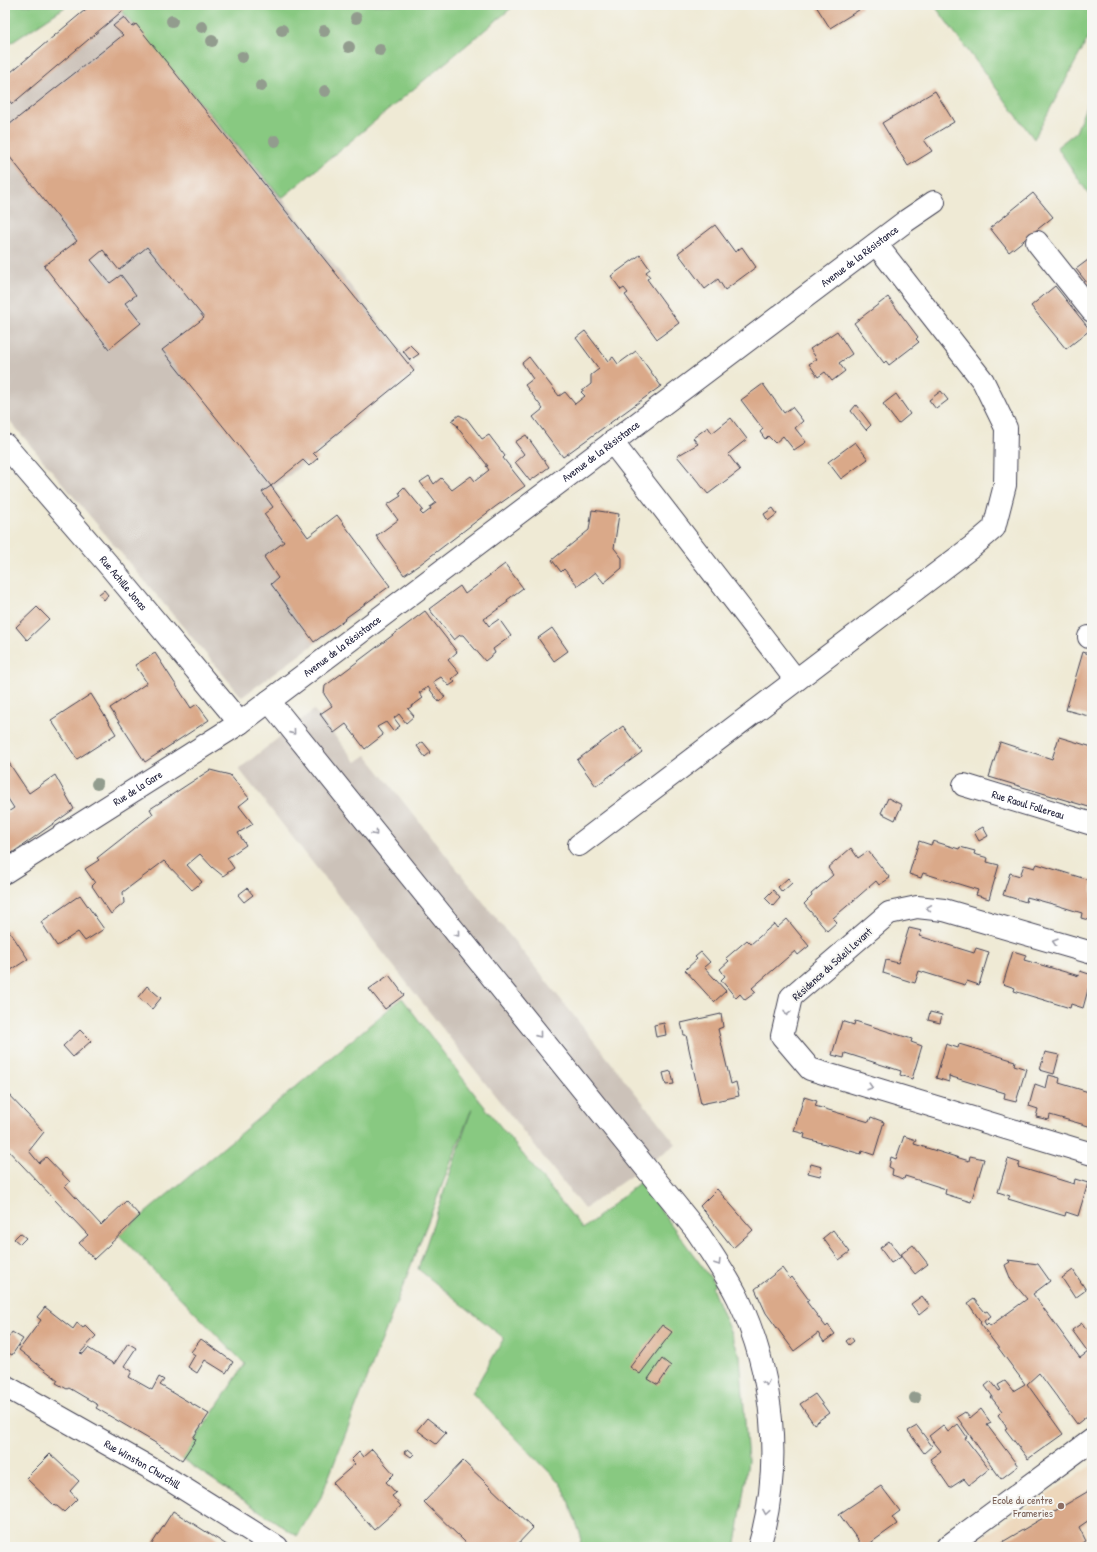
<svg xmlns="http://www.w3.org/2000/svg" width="1097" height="1552" font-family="'Patrick Hand',sans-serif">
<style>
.built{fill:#edd7bb}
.industrial{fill:#ccc2b9}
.green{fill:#88c981;stroke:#55765e}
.building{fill:#daa989}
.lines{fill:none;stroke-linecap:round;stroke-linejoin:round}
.minor-casing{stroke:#414052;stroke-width:24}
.minor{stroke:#fff;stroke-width:22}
.tree{fill:#929c8e}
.oneway{stroke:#9c9ca7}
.education-dot{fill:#8d6e63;stroke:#f6f6f2;stroke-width:1.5}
.labels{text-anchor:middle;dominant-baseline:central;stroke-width:4;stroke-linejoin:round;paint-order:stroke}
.street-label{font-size:11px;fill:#22223b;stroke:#f6f6f2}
.education-label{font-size:11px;fill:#785e54;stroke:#f6f6f2;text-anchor:end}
</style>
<rect width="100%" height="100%" fill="#f6f6f2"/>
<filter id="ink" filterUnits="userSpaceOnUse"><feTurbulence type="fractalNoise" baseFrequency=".025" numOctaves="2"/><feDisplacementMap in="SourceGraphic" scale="8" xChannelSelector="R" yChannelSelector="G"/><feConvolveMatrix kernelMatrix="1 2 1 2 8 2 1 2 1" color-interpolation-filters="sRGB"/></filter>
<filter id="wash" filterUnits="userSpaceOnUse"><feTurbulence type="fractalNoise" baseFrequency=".012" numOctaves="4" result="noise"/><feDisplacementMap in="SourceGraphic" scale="16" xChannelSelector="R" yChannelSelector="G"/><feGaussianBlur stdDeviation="0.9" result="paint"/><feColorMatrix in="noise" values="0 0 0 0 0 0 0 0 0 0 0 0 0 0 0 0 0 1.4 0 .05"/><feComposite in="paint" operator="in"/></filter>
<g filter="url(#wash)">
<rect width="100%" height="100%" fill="#efead5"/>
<!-- built -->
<polygon class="built" points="1092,1465 1092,1547 968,1547"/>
<!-- industrial -->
<g class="industrial">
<polygon points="121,10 282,198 416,370 274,488 361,610 242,697 5,415 5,105"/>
<polygon points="314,710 356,762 366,755 676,1144 584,1209 239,769"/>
</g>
<!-- green -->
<g class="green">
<polygon points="5,5 68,5 5,47"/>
<polygon points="117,5 515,5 282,198"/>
<polygon points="934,5 1092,5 1092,31 1034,139"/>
<polygon points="1092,91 1092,199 1057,147 1076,132"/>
<polygon points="402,998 476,1096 583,1229 640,1182 715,1284 712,1288 740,1356 748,1461 736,1544 735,1547 580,1547 581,1536 565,1492 559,1482 472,1393 504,1338 418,1269 472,1108 321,1497 297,1536 182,1459 245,1364 119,1235"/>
</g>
<g id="blocks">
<!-- building -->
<g class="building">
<polygon points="91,5 125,5 127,7 12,104 5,96 5,77"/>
<polygon points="817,5 860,5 862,8 830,28 816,6"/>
<polygon points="124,17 132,27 136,24 414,371 313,453 318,458 309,466 303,460 271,486 162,350 204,318 147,247 119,270 103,250 91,260 110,283 121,275 136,295 125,303 141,323 109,349 44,266 77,241 5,151 5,128 123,35 113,26"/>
<polygon points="935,91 954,122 924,140 932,151 908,166 882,123"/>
<polygon points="1033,193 1053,217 1009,252 990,228"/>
<polygon points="715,225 735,252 742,247 756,267 725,290 718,279 705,289 678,253"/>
<polygon points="640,255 650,269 646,272 650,277 647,279 679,323 657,339 625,295 628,293 624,288 621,290 611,276"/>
<polygon points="1092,257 1092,289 1076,269"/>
<polygon points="1055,286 1090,330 1066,349 1031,306"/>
<polygon points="888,297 918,337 916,339 919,342 889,365 886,361 884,363 854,323"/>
<polygon points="585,331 608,361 613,357 618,364 636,351 661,386 563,457 533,417 543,409 525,385 533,379 522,363 529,357 559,396 565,392 575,404 585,396 581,392 591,384 591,375 599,369 576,338"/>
<polygon points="837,331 852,354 839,363 845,371 832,381 825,372 818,377 809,364 817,359 810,349"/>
<polygon points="410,345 419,354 410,360 403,351"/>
<polygon points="763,384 784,413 792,407 803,421 795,428 806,442 794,450 783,436 775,443 768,436 765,439 760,432 763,429 741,400"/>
<polygon points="941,391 948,400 936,409 929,400"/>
<polygon points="896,394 910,414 898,424 883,404"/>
<polygon points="856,405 871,425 866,430 851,411"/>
<polygon points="459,415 467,419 482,439 489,435 505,456 503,458 525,486 495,507 419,565 404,575 376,536 398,520 387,505 401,496 399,492 404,487 423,510 420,512 423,515 431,509 430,507 436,503 420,482 429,476 434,484 441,478 452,490 471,476 475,481 489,470 486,466 488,466 457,427 458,426 451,421"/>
<polygon points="731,418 747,439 728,454 740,470 708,494 677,456 698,444 693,438 708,427 712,433"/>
<polygon points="526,435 549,467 530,481 515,462 524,454 515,442"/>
<polygon points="855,442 868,459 841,479 828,462"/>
<polygon points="271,486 308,537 337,515 390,586 344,619 345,620 314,642 271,584 278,578 264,557 284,542 264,514 273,507 262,492"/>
<polygon points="773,508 777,514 768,521 764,514"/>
<polygon points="592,510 619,514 614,548 622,558 622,568 604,583 595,572 578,586 564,569 561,572 552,560 589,530"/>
<polygon points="505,564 523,588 507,600 508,602 484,619 489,626 499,619 511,636 493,649 495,653 485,661 463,635 460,635 454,640 429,609 460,586 465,594"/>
<polygon points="104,590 108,595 104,600 99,594"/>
<polygon points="37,607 49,619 27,640 16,627"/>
<polygon points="425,611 457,652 448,660 459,673 452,679 455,682 449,686 441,677 433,682 445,697 439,702 428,687 419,693 423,698 408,709 414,716 406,723 399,714 394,718 400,726 393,731 386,722 377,727 383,735 365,749 346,724 334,733 320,714 332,706 324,694 325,686"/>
<polygon points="552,628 568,651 554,661 538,638"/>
<polygon points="1083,652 1092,655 1092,717 1066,710"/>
<polygon points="155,653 191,708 197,704 209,720 145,762 110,708 147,683 135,665"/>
<polygon points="91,694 116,734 77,759 51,720"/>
<polygon points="623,726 642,752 596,786 577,760"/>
<polygon points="1059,737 1092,747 1092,808 989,777 1000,742 1052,759"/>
<polygon points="423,742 431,752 425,757 417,746"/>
<polygon points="5,757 29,793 55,775 74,809 5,858 5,814 14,808 5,794"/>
<polygon points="210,770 230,775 249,798 239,806 253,824 238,833 246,845 227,858 234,868 223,876 212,867 200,854 187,865 202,882 192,890 164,861 123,892 124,903 111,914 92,886 95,883 85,869 99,860 97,858 153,814 150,809"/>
<polygon points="888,798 902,805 895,820 881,813"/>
<polygon points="983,827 988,836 979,841 974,832"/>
<polygon points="919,841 931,845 933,841 959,849 960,847 975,851 974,854 988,858 987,862 999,865 989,899 976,895 978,890 923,873 921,878 909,874"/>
<polygon points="851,848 858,858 868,851 890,878 879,885 876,881 853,901 833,918 837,922 827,931 804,904 812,896 811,894 833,875 828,868"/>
<polygon points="1037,864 1092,881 1092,921 1081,918 1082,913 1056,905 1027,897 1026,902 1003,895 1010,873 1020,876 1024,865 1035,868"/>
<polygon points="788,878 792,883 782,892 778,887"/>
<polygon points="247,888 253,895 244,902 238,895"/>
<polygon points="773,890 780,898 773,906 765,898"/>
<polygon points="80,895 104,929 85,941 78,932 57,946 41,922"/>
<polygon points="787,919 809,946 798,955 795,951 752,988 756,992 745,1000 740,994 736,998 721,980 725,976 720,969 729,961 726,958 747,940 751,944 774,924 777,928"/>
<polygon points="909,928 922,931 919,936 974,953 976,948 989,952 979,985 967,981 965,985 919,971 915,983 883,973 886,960 898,963"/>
<polygon points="8,929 28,959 5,974 5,931"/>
<polygon points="1013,951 1026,955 1024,960 1079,976 1080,971 1092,975 1083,1008 1071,1004 1070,1008 1044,1000 1014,991 1015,988 1003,984"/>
<polygon points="701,952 710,962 704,967 726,991 714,1002 685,970 697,959 695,957"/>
<polygon points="389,975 404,995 385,1009 369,989"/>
<polygon points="147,986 161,998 152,1009 138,997"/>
<polygon points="930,1012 942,1015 940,1023 928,1020"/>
<polygon points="721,1014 723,1027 718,1029 731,1084 736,1082 739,1096 701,1104 686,1035 684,1035 681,1023"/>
<polygon points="842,1021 854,1025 855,1021 912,1039 911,1042 922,1046 912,1079 900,1075 901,1071 845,1053 844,1058 832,1055"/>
<polygon points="664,1023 666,1035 656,1037 654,1025"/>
<polygon points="80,1030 91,1041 73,1057 63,1046"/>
<polygon points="946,1044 958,1048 959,1044 1015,1061 1014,1065 1026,1069 1016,1102 1004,1099 1005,1093 949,1076 949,1082 936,1078"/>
<polygon points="1045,1052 1059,1055 1054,1074 1040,1070"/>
<polygon points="671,1071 674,1084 666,1085 663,1073"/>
<polygon points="1049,1075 1060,1078 1059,1083 1092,1093 1092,1127 1050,1115 1049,1120 1036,1117 1038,1109 1029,1106 1035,1084 1046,1088"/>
<polygon points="5,1091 44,1132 29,1151 39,1163 46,1157 70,1182 65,1186 101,1225 126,1201 140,1216 94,1259 79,1243 88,1235 5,1147"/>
<polygon points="804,1097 817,1101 815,1106 869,1122 871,1117 884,1122 874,1155 862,1151 861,1154 804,1138 805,1134 794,1131"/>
<polygon points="904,1136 916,1140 914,1144 969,1161 970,1156 984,1159 971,1202 945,1194 946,1189 905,1176 904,1179 892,1175 893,1169 889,1167 891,1157 896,1159"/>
<polygon points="1008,1159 1020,1163 1018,1167 1051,1177 1074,1184 1075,1179 1088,1183 1078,1216 1066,1212 1065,1216 1008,1199 1010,1196 998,1192"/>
<polygon points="811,1164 822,1167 820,1176 808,1173"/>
<polygon points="717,1189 753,1230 733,1248 700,1206"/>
<polygon points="833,1230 850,1252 839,1260 823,1238"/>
<polygon points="20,1233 26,1238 20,1244 14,1239"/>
<polygon points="889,1241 901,1257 891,1263 880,1248"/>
<polygon points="913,1245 928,1264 915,1274 900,1255"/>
<polygon points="1008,1260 1038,1264 1050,1281 1033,1294 1080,1358 1088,1352 1072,1330 1082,1323 1086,1329 1092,1324 1092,1412 1077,1424 1039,1373 1027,1384 1063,1434 1028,1459 1005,1429 1007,1428 998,1415 1002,1411 991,1397 993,1397 985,1386 991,1381 999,1391 1001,1390 998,1385 1005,1381 1013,1391 1025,1384 980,1323 981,1322 968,1303 974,1299 985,1312 987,1311 991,1316 984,1321 986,1325 988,1323 990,1326 1027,1299 1011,1280 1005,1265 1010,1262"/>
<polygon points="782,1268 790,1279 792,1277 809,1300 806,1301 826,1327 828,1325 835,1334 824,1342 818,1333 794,1351 766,1313 755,1289"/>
<polygon points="1073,1270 1086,1290 1075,1298 1062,1278"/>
<polygon points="922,1296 930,1306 919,1315 911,1304"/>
<polygon points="45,1307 73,1329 77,1323 83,1328 85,1325 96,1336 80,1353 83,1354 88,1348 114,1364 128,1343 136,1348 124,1366 132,1371 129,1377 152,1390 159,1377 164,1380 160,1385 209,1414 193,1438 196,1439 182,1460 154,1442 96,1408 98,1405 69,1388 67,1389 56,1383 58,1380 19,1350 41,1320 37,1317"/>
<polygon points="662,1325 672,1332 640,1374 630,1367"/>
<polygon points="12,1332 23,1339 12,1355 5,1351 5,1337 8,1338"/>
<polygon points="851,1337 854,1341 849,1345 846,1341"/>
<polygon points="201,1339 233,1362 226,1373 205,1360 197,1373 188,1367 195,1355 191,1352"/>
<polygon points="662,1359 671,1366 658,1385 648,1379"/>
<polygon points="815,1394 829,1413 814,1424 800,1404"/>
<polygon points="981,1409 991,1423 987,1425 1018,1466 1001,1479 957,1417 965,1412 970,1418"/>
<polygon points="427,1418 446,1433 436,1444 417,1430"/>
<polygon points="958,1424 967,1437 965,1438 989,1469 969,1485 964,1479 950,1488 930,1459 941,1451 929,1436 943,1425 948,1432"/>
<polygon points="917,1426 932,1446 924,1453 908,1431"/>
<polygon points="372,1449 394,1474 386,1482 396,1493 392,1496 401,1506 374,1530 333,1483 355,1464 351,1460 359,1452 363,1457"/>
<polygon points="408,1449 414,1454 411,1457 404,1452"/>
<polygon points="50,1454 79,1481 70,1491 77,1499 64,1512 57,1506 55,1506 26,1478"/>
<polygon points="463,1461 533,1528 515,1547 466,1547 465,1542 424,1502"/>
<polygon points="881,1486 900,1511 892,1517 897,1524 865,1547 863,1547 839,1514"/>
<polygon points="1092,1489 1092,1518 1079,1527 1086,1541 1076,1547 994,1547"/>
<polygon points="173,1511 200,1528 230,1547 194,1547 190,1545 189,1547 150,1547"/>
</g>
</g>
</g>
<g filter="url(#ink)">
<use href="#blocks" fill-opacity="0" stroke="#414052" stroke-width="1"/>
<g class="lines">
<defs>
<g id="minor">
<polyline points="1037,242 1092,311"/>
<polyline points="612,442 796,680"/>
<path id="s1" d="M 5,445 L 112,569 L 240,723"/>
<polyline points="1089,637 1092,637"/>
<path d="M 269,701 L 696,1230 C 711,1252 726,1274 738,1298 C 774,1374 783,1465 759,1547"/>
<path id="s2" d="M 964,785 L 1092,824"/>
<polyline points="579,845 973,546 994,528 1005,485 1006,428 983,381 876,244"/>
<path id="s3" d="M 5,872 L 240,723 L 906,221 L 934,202"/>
<polyline points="1092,953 944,910 917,907 889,913 791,997 782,1036 810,1069 1092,1154"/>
<path id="s4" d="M 5,1386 L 159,1473 L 277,1547"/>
<polyline points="947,1547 1092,1440"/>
</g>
</defs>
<!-- minor casing -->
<use href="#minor" class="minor-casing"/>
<!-- minor -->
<use href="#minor" class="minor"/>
</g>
<!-- trees -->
<g class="tree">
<circle cx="356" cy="18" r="6"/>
<circle cx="172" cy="21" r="6"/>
<circle cx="202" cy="27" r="6"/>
<circle cx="282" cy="30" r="6"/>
<circle cx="324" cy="31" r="6"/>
<circle cx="212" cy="41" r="6"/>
<circle cx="349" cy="47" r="6"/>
<circle cx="380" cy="50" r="6"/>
<circle cx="242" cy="57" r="6"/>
<circle cx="261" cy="86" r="6"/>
<circle cx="325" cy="91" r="6"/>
<circle cx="275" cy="141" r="6"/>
<circle cx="97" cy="784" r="6"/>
<circle cx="915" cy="1398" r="6"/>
</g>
<!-- one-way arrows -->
<defs><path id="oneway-chevron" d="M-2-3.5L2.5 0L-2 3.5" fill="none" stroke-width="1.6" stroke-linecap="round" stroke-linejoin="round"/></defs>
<g class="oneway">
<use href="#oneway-chevron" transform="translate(293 732) rotate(51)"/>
<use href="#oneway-chevron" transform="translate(375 833) rotate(51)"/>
<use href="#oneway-chevron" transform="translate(929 908) rotate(-172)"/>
<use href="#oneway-chevron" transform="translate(457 934) rotate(51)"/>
<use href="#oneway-chevron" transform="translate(1055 942) rotate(-164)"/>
<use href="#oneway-chevron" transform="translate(787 1013) rotate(103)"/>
<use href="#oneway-chevron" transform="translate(539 1035) rotate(51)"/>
<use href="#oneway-chevron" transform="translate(870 1087) rotate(17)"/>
<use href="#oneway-chevron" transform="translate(718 1263) rotate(58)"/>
<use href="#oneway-chevron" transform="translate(766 1383) rotate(79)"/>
<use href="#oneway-chevron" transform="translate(766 1512) rotate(99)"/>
</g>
</g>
<!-- markers -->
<circle class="education-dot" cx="1061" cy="1506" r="4"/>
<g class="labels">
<!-- street labels -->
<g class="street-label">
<text stroke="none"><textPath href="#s3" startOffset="1054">Avenue de la Résistance</textPath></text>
<text stroke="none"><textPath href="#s3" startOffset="730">Avenue de la Résistance</textPath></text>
<text stroke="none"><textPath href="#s1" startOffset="182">Rue Achille Jonas</textPath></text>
<text stroke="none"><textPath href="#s3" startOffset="406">Avenue de la Résistance</textPath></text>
<text stroke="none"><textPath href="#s3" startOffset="157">Rue de la Gare</textPath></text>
<text stroke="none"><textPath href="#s2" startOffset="67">Rue Raoul Follereau</textPath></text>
<text transform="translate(832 964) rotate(-42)">Résidence du Soleil Levant</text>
<text stroke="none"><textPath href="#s4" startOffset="158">Rue Winston Churchill</textPath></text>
</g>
<!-- education labels -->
<g class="education-label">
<text x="1053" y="1500">Ecole du centre<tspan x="1053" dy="13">Frameries</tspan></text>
</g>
</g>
<!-- margin -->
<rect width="1097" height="1552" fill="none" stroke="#f6f6f2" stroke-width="20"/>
</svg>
